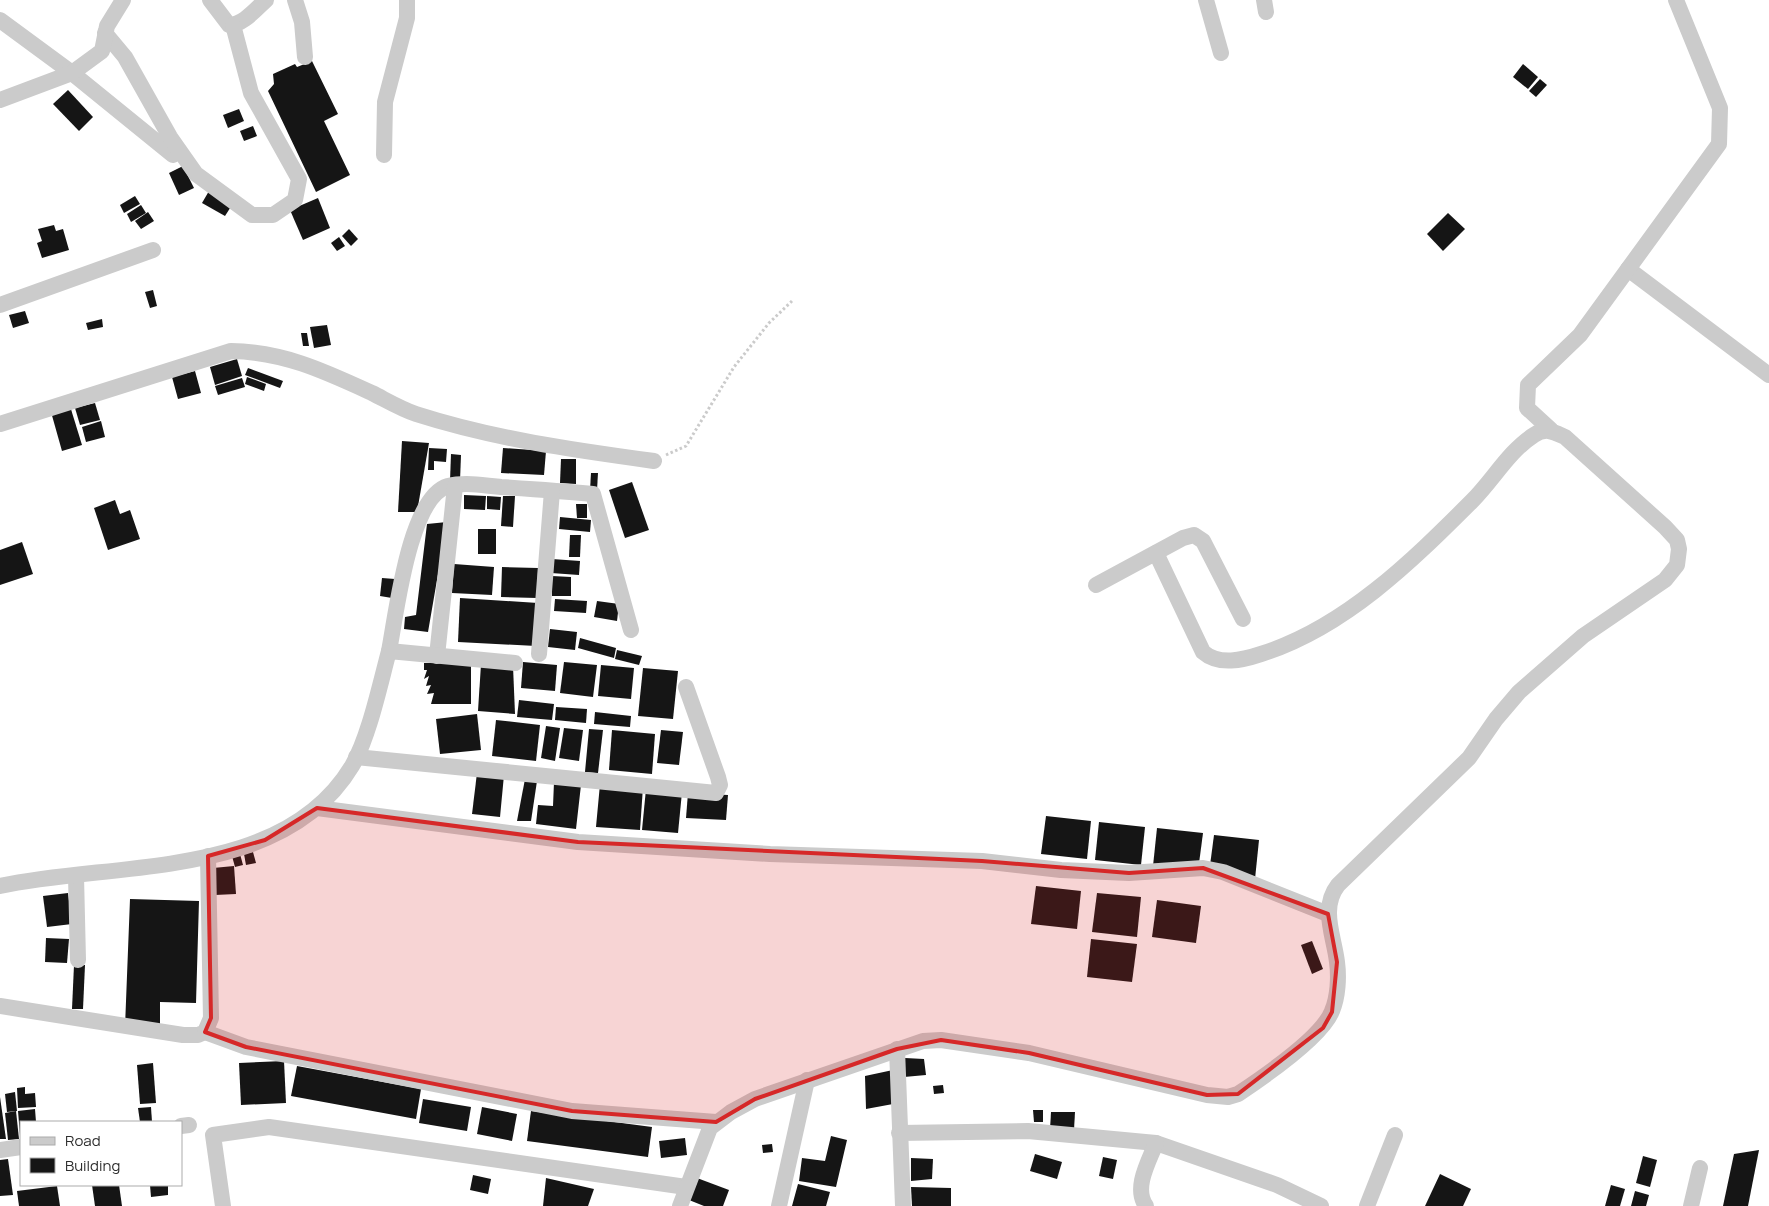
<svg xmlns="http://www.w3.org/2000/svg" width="1769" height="1206" font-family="Manrope,sans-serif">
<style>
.building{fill:#151515}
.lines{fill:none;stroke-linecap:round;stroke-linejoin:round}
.path{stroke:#cbcbcb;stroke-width:3;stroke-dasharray:2.5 2.5;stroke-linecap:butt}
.minor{stroke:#cbcbcb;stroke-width:16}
.marked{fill:#d62828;fill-opacity:0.2;stroke:#d62828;stroke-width:4;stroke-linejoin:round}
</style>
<rect width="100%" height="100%" fill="#fff"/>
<!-- building -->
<g class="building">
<polygon points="312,61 338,114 324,121 350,175 316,192 268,91 274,84 273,74 295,64 297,67"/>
<polygon points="1523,64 1538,77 1528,89 1513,77"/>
<polygon points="1540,79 1547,85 1536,97 1529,91"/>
<polygon points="68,90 93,117 79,131 53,104"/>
<polygon points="239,109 244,121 228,128 223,115"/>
<polygon points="253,126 257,136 244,141 240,131"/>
<polygon points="183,166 194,188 179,195 169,173"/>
<polygon points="209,191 232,205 225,216 202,203"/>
<polygon points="135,196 140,204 124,213 120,205"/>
<polygon points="318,198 330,228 303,240 290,210"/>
<polygon points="141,205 146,213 131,222 127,214"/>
<polygon points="148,212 154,221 141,229 135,221"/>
<polygon points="1448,213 1465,229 1443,251 1427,234"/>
<polygon points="54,225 56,231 63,229 69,250 42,258 37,243 42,241 38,229"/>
<polygon points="349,229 358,239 351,246 342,236"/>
<polygon points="339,237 345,246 337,251 331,243"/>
<polygon points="153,290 157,306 150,308 145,292"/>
<polygon points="25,311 29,323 13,328 9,315"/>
<polygon points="102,319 103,327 88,330 86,323"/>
<polygon points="327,325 331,345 314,348 310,327"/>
<polygon points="301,333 307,333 309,346 303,346"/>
<polygon points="237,359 242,376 215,385 210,367"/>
<polygon points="248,368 283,381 280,388 245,375"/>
<polygon points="195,371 201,393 178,399 172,377"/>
<polygon points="247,377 266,384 264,391 245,384"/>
<polygon points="242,378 245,387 218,395 215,386"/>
<polygon points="95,403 100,420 80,425 75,408"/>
<polygon points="70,406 82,445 62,451 51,412"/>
<polygon points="101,421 105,437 86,442 82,427"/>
<polygon points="402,441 429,443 417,512 398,512"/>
<polygon points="429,448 447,449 446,462 434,461 434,470 428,470"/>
<polygon points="503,448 546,451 544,475 501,473"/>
<polygon points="451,454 461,455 460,481 450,481"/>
<polygon points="561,459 576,459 576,484 560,483"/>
<polygon points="591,473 598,473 597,490 590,490"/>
<polygon points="632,482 649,530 625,538 609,490"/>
<polygon points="464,495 486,496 485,510 464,509"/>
<polygon points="487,496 501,497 500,510 487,509"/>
<polygon points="503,496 515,496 513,527 501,526"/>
<polygon points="115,500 120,514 130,510 140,539 108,550 94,508"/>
<polygon points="576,504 587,504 587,518 577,518"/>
<polygon points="560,517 591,520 590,532 559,529"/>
<polygon points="447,522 428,632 404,629 405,617 416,615 427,524"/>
<rect x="478" y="529" width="18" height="25"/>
<polygon points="570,535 581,535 580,557 569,557"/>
<polygon points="22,542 33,574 0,585 0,550"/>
<polygon points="552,559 580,561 579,575 551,573"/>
<polygon points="454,564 494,567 492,595 452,593"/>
<polygon points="502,567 538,568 537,598 501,597"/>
<polygon points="552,576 571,577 571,596 552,596"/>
<polygon points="382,578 395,579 392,598 380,596"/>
<polygon points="460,598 538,603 536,646 458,642"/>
<polygon points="555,599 587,601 586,613 554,611"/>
<polygon points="597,601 619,604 617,621 594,617"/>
<polygon points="550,629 577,632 575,650 548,647"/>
<polygon points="580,638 616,648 614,658 578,648"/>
<polygon points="617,650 642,656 639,665 615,659"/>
<polygon points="523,662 557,665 555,691 521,688"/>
<polygon points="564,662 597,665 593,697 560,693"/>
<polygon points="424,663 471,663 471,704 431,704 434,693 427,694 431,685 426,686 429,676 424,679 427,670 424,670"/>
<polygon points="481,664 513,666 515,714 478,711"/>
<polygon points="601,665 634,668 631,699 598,696"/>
<polygon points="643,668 678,671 673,719 638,716"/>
<polygon points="519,700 554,704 552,720 517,717"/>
<polygon points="556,707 587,709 586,723 555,720"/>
<polygon points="595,712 631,716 630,727 594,724"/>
<polygon points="477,714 481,750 440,754 436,719"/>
<polygon points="496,720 540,725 536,761 492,756"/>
<polygon points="546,726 560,728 555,761 541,758"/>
<polygon points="564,728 583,730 579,761 559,758"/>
<polygon points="589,729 603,730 598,773 585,772"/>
<polygon points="612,730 655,734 652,774 609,770"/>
<polygon points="661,730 683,732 679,765 657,763"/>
<polygon points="477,773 504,775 500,817 472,814"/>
<polygon points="525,779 537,781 531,821 517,821"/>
<polygon points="554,782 581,785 576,829 536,824 538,805 553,806"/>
<polygon points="600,784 643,787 640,830 596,827"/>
<polygon points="646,789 682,792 678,833 642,830"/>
<polygon points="688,793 728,795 726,820 686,818"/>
<polygon points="1046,816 1091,821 1087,859 1041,854"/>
<polygon points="1099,822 1145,827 1141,865 1095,860"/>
<polygon points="1157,828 1203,833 1198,871 1153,866"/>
<polygon points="1214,835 1259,840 1255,879 1209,873"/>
<polygon points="253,852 256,863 246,865 244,854"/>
<polygon points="240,854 243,865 235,867 232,856"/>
<polygon points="234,866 236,894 215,895 213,868"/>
<polygon points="1036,886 1081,891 1077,929 1031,924"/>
<polygon points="68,893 72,924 47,927 43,896"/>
<polygon points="1097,893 1141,897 1137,937 1092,932"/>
<polygon points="130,899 199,901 196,1003 160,1002 160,1028 125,1027"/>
<polygon points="1157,900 1201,906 1196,943 1152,937"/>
<polygon points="46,938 69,939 67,963 45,962"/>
<polygon points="1091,939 1137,944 1132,982 1087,977"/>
<polygon points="1312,941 1323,969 1312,974 1301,945"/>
<polygon points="74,965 85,965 83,1009 72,1009"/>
<polygon points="905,1058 924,1059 926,1075 904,1077"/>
<polygon points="284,1061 286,1103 241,1105 239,1063"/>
<polygon points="153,1063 156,1103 140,1104 137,1065"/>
<polygon points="297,1066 421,1089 416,1119 291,1096"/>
<polygon points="893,1070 893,1104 866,1109 865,1076"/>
<polygon points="943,1085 944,1093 934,1094 933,1086"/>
<polygon points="25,1087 25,1094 35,1093 36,1107 18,1108 17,1088"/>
<polygon points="15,1092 17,1111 7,1112 5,1094"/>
<polygon points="0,1097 6,1139 0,1139"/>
<polygon points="423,1099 471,1107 467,1131 419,1123"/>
<polygon points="151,1107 152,1122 140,1122 138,1108"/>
<polygon points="482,1107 517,1114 512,1141 477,1134"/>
<polygon points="35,1109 36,1122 21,1122 20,1135 18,1111"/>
<polygon points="1033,1110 1043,1110 1043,1122 1034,1122"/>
<polygon points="16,1111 19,1139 8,1140 5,1113"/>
<polygon points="531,1111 652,1127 648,1157 527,1141"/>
<polygon points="1051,1112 1075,1112 1074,1130 1050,1130"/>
<polygon points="831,1136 847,1140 836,1187 799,1181 802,1158 825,1161"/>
<polygon points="685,1138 687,1155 661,1158 659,1141"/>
<polygon points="772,1144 773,1152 763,1153 762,1145"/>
<polygon points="1759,1150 1748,1206 1723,1206 1734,1154"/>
<polygon points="1035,1154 1062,1162 1057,1179 1030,1171"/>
<polygon points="1643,1156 1657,1160 1650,1187 1636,1183"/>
<polygon points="1103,1157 1117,1160 1113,1179 1099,1176"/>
<polygon points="911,1158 933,1159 932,1179 911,1181"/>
<polygon points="8,1159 13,1195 0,1196 0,1160"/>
<polygon points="1440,1174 1471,1189 1463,1206 1425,1206"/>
<polygon points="473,1175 491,1179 488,1194 470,1190"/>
<polygon points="546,1178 594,1189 588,1206 543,1206"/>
<polygon points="697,1178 729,1190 723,1206 704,1206 689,1200"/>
<polygon points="798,1184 830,1192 826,1206 792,1206"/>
<polygon points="92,1185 119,1185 122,1206 95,1206"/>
<polygon points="150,1185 168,1185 168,1195 151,1197"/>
<polygon points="1611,1185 1625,1189 1620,1206 1605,1206"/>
<polygon points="57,1186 60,1206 19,1206 17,1191"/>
<polygon points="911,1187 951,1188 951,1206 912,1206"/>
<polygon points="1635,1191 1649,1195 1646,1206 1631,1206"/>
</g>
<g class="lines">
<!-- path -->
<polyline class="path" points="666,455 686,446 734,367 769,323 792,301"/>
<!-- minor -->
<g class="minor">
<path d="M 210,0 L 229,25 C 243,25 256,9 266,0"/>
<polyline points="295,0 302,22 305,57"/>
<polyline points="1206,0 1221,53"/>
<polyline points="1264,0 1266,12"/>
<polyline points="0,20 72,73 173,155"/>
<polyline points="105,33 125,57 170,137 196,174 252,215 273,215 295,200 299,179 251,93 233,25"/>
<polyline points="0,100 72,73 102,51 107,26 123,0"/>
<polyline points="384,155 385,102 407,18 407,0"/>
<polyline points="1628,269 1769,375"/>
<polyline points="0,305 153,250"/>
<path d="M 0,424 L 231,351 C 284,352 324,371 372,393 C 386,400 401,409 416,414 C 494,439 574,450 654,461"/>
<polyline points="1551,430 1527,408 1528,385 1580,335 1719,144 1720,108 1676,0"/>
<polyline points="1096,585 1183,538 1194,535 1203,541 1243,619"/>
<path d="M 389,651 C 396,616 409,497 448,486 C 464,482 484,485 501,487 C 532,489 562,491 593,494 L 631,630"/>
<polyline points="539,654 552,491"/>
<polyline points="437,656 455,486"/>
<polyline points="356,757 716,793 720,785 718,777 686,687"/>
<polyline points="317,808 578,842 770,854 982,861 1061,870 1129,873 1203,868 1223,872 1328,914"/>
<polyline points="76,876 78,960"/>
<path d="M 0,886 C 114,861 283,881 352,766 C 369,737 380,684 389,651 L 515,663"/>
<polyline points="0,1006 183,1035 198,1035 205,1032 211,1018 208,856"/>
<polyline points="205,1032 246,1047 572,1111 716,1122"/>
<polyline points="897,1049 903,1206"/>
<polyline points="181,1126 189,1125"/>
<polyline points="899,1133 1028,1131 1156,1143 1277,1185 1321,1206"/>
<polyline points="0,1150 21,1147"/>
<polyline points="223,1206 213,1135 269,1127 686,1187"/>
<path d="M 680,1206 L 710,1128 L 731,1112 L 755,1099 L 923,1041 L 941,1040 L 1029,1053 L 1207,1095 L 1228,1097 L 1238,1094 C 1262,1078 1322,1037 1332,1011 C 1338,997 1339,977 1337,962 C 1334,936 1320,908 1338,885 L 1469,758 L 1496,719 L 1519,692 L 1583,636 L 1665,580 L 1677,565 L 1679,549 L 1677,540 L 1665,527 L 1565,437 C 1554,432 1546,427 1534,435 C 1509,451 1493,480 1472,501 C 1411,562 1344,628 1261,654 C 1243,660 1219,666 1203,652 L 1156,553"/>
<polyline points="779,1206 807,1080"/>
<path d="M 1146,1206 C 1133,1188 1149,1161 1156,1143"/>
<polyline points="1367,1206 1395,1135"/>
<polyline points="1691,1206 1700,1168"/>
</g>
</g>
<!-- marked area -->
<path class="marked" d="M 317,808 L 578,842 L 982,861 L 1129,873 L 1203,868 L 1328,914 L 1337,962 L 1332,1012 L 1323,1028 L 1238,1094 L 1207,1095 L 1029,1053 L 941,1040 L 897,1049 L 755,1099 L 716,1122 L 572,1111 L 246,1047 L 205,1032 L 211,1018 L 208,856 L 265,840 Z"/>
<!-- legend -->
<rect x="20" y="1121" width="162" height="65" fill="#ffffff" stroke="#ababab"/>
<rect x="30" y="1137" width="25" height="8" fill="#cbcbcb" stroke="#ababab"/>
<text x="65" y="1146" font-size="15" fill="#2e2e2e">Road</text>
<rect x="30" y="1158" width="25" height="15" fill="#151515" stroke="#ababab"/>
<text x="65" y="1171" font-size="15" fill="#2e2e2e">Building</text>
</svg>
